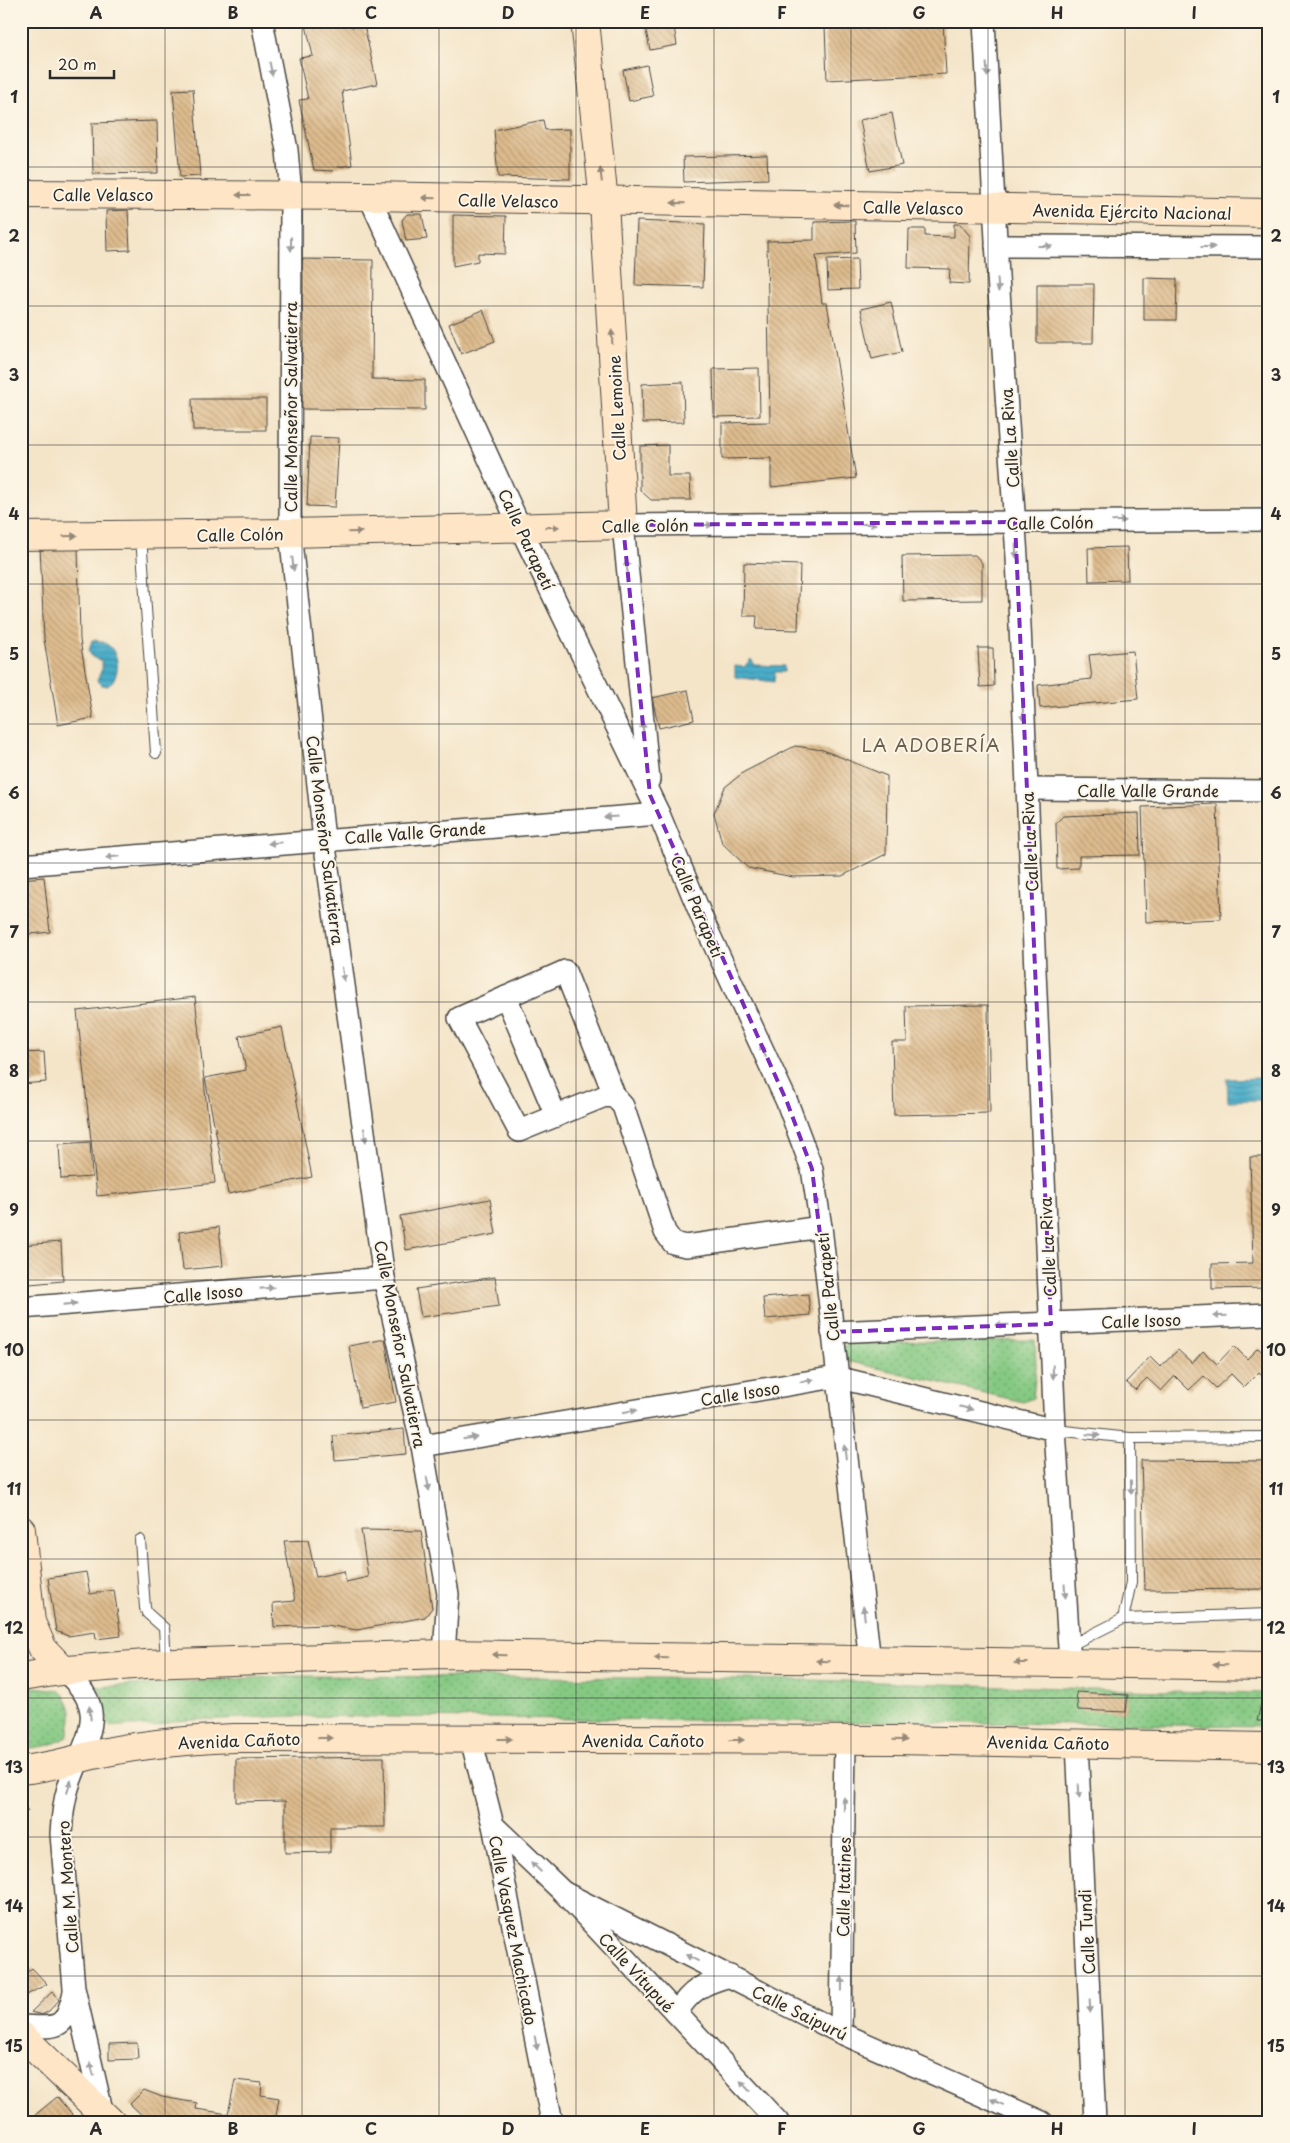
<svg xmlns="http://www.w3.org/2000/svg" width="1290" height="2143" font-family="'Playpen Sans',sans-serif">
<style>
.grass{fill:url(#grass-dots);stroke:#587a57}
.water{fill:url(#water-rules);stroke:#3a6c7a}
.building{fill:url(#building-back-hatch)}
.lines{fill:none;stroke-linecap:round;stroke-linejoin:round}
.lane-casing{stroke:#494743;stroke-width:12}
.street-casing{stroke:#494743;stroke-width:24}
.secondary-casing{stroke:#494743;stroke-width:30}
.lane{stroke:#fff;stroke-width:10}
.street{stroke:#fff;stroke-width:21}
.secondary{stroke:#fee5c5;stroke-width:28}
.oneway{fill:#a0a0a0}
.oneway2{fill:#948878}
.marked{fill:none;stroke:#7b2cbf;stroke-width:4;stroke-dasharray:10 6;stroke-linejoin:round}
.grid{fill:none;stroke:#2b2b2b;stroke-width:1;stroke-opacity:0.55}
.labels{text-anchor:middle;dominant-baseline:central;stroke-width:4;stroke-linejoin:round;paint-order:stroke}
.street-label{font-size:16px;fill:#2b2b2b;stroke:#fcf5e5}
.neighbourhood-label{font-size:18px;letter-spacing:1px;fill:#6a5e4e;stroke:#fcf5e5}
.neatline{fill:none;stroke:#2b2b2b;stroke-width:2}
.grid-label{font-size:16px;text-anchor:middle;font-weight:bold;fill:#2b2b2b}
</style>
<defs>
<pattern id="grass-dots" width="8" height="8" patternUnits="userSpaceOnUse" patternTransform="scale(1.25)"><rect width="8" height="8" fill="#85c983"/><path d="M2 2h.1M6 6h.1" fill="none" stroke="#6da36b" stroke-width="1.8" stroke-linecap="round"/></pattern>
<pattern id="water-rules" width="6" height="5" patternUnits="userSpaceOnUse" patternTransform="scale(1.25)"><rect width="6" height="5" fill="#4aadc9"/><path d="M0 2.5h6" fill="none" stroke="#3e8da3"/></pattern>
<pattern id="building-back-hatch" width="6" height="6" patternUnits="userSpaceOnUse" patternTransform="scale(1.25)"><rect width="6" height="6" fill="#debc8e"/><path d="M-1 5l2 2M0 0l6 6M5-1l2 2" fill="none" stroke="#b49974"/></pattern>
</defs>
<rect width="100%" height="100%" fill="#fcf5e5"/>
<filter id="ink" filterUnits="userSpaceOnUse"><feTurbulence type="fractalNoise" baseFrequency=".02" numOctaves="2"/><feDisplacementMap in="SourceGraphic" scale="10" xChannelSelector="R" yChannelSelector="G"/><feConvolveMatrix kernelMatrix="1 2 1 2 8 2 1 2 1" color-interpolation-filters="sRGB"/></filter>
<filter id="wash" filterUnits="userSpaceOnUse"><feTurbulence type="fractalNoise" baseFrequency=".0096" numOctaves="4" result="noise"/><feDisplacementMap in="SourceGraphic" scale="20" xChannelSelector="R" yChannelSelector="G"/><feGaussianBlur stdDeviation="1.12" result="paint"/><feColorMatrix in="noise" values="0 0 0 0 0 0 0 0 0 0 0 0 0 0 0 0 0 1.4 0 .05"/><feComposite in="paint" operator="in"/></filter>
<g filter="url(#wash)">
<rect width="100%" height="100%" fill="#f4e5c9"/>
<!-- grass -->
<g class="grass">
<polygon points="1035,1340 1036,1368 1033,1398 1023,1402 847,1361 839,1350 849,1342"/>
<path d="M 286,1676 C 460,1677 635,1677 809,1680 C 963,1684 1116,1691 1269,1693 L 1269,1726 L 293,1716 L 171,1721 L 155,1726 L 111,1726 L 108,1725 L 103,1697 L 97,1687 Z"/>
<path d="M 34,1687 L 59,1690 C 74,1705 73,1717 67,1737 C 51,1747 39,1747 21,1749 L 21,1692 Z"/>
</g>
<!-- water -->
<g class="water">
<path d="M 92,640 C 117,639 126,671 108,686 L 102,685 L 97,680 L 102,669 L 102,661 L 92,657 L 89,651 Z"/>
<polygon points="751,659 755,665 784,666 784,672 775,672 774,682 735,677 735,666 744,667"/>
<polygon points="1262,1078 1262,1100 1228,1101 1227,1079"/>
</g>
<g id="blocks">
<!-- building -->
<g class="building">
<polygon points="305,21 350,21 352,27 364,25 377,84 342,91 352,165 337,167 333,171 314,170 299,100 308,99 299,58 313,56"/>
<polygon points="644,21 673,21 677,45 650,50"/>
<polygon points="918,21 943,21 946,74 827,80 825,26"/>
<polygon points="647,65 653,96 629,101 623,70"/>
<polygon points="193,89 200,176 180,177 173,90"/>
<polygon points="892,113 902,165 870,171 860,120"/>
<polygon points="543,120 545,130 570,129 570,179 498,177 494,130"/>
<polygon points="157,121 158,173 93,174 92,123"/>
<polygon points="767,155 768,179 684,182 683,157"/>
<polygon points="128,210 130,250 107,251 106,211"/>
<polygon points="407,214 422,214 427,239 406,241 402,220"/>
<polygon points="453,215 506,216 505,254 478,253 478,261 453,266"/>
<polygon points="637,221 705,224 703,287 635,285"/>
<polygon points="855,221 856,253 816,256 822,303 827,303 856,478 771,487 771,458 722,459 722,423 770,422 767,241 814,240 814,222"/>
<polygon points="954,224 960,224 970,236 969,284 949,283 950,269 908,268 909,229 925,229 925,236 954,237"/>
<polygon points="298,259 373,260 372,379 425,380 425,410 299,409"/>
<polygon points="857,259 858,289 828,290 827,260"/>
<polygon points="1144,278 1177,279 1176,320 1144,320"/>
<polygon points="1037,284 1094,284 1093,343 1037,343"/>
<polygon points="891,302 902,352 872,359 861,309"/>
<polygon points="483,310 495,341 461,354 449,324"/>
<polygon points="759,368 760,416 714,417 713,369"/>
<polygon points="683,382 684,422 643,423 642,384"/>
<polygon points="192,399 266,399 266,430 193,430"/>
<polygon points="310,437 339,438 335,507 307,506"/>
<polygon points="668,445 668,476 690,476 691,500 651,500 640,490 640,446"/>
<polygon points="40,546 78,548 80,640 93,718 58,725 44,639"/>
<polygon points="1127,547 1128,580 1089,581 1088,548"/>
<polygon points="975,555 982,563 982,600 903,601 902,556"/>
<polygon points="744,563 800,565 798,630 756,629 757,616 743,616"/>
<polygon points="978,648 993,648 994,686 980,687"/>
<polygon points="1133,651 1138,699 1040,708 1038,685 1092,679 1089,655"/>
<polygon points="688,690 694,720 659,728 652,698"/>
<polygon points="795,746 823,750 887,776 886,854 842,876 793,877 748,868 722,843 714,813 725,787 744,772"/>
<polygon points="1217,804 1221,919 1146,922 1142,807"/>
<polygon points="1139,813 1140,855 1079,856 1079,868 1057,869 1056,823 1063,816"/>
<polygon points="44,877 50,932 21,935 21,879"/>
<polygon points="195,997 215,1183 97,1196 77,1011"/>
<polygon points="988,1005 990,1113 894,1115 892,1042 907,1042 906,1006"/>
<polygon points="21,1006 27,1050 21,1051"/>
<polygon points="282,1027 312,1177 228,1194 205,1078 246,1070 239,1036"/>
<polygon points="44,1052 46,1082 21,1084 21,1053"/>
<polygon points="90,1142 92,1177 61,1179 59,1144"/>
<polygon points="1250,1157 1269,1157 1269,1288 1212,1289 1212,1264 1253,1263"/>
<polygon points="490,1199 496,1234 406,1250 400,1216"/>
<polygon points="219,1227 223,1266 183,1270 179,1232"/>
<polygon points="61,1242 63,1281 30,1284 21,1276 21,1245"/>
<polygon points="495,1277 499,1306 421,1317 416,1289"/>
<polygon points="808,1294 810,1315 765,1319 763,1298"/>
<polygon points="385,1339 396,1402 360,1408 349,1346"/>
<polygon points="1234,1346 1247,1359 1258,1348 1269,1358 1269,1382 1259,1372 1244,1387 1231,1374 1216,1388 1204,1376 1189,1390 1175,1376 1161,1391 1147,1378 1135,1390 1126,1382 1150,1357 1160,1367 1178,1350 1192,1363 1203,1351 1217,1364"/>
<polygon points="404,1429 406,1454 335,1460 333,1436"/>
<polygon points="1141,1460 1269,1461 1269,1589 1145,1590"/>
<polygon points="361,1530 421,1531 432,1608 425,1617 357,1630 326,1625 274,1627 273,1603 295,1601 284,1541 308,1540 316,1577 344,1571 346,1582 368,1577"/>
<polygon points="86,1572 90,1594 114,1590 121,1636 96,1639 95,1632 68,1636 56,1631 48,1578"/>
<polygon points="1076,1692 1128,1695 1126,1712 1078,1710"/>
<polygon points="1261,1704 1269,1704 1269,1721 1257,1721"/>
<polygon points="384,1757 385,1827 330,1827 330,1852 285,1853 285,1801 236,1802 236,1759"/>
<polygon points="21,1802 28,1811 21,1816"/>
<polygon points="32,1968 47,1984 21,1998 21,1977"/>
<polygon points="53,1991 59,2000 49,2011 42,2015 31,2012"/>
<polygon points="137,2043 138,2059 109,2060 109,2044"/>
<polygon points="235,2080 262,2083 261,2095 279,2098 275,2122 149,2122 130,2104 144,2090 162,2097 197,2103 196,2109 228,2114"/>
<polygon points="57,2097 79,2122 38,2122 34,2116"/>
</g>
</g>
</g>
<g filter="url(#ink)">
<use href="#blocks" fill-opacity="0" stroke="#494743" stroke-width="1"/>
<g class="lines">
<defs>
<g id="lane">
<polyline points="141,536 156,753"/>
<polyline points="1055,1430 1130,1438 1269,1437"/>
<polyline points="140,1540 145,1608 147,1613 164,1628 166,1662"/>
<polyline points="1123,1619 1131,1582 1130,1438"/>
<polyline points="1069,1646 1123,1619 1269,1614"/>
</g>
<g id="street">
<polyline points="262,21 287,150 291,195 290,533 324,839 384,1278 422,1446 448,1594 444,1654"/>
<polyline points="984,21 998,276 1017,557 1055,1430 1070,1663"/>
<polyline points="369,196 520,527 659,814 705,925 787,1102 812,1169 821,1227 870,1662"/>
<polyline points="996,246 1269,247"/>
<polyline points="649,780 623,525 1269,520"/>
<polyline points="1027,789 1269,791"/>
<polyline points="21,865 659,814"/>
<polyline points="506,997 556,1116"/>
<polyline points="615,1097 605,1096 519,1131 459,1018 565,971 615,1097 623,1106 665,1232 673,1243 686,1246 821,1227"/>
<polyline points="21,1308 384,1278"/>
<polyline points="832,1332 1269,1314"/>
<polyline points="422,1446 836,1377 1055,1430"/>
<path d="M 64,1671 C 114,1713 83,1739 68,1788 C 63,1804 62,1818 61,1834 L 74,1988 L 104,2119"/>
<polyline points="471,1739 493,1825 552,2122"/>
<polyline points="1077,1743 1095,2122"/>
<polyline points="493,1825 563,1892 778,2122"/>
<polyline points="563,1892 841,2033 1042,2122"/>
<path d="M 676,2013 C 692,1989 702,1984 730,1976"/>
<path d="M 21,2026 C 59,2028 65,2030 74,1992"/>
<polyline points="841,2033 845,1741"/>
</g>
<g id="secondary">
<polyline points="21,194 369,196 1269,213"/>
<polyline points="21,536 290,533 623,525 604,202 585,21"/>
<polyline points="21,1530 31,1622 43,1649 64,1671"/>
<polyline points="21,1677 68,1670 146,1664 444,1654 1269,1666"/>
<path d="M 21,1770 C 45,1768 66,1762 89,1756 C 137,1744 186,1740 234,1738 L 894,1740 L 1269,1747"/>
<polyline points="21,2035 111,2122"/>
</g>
</defs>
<!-- lane casing -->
<use href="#lane" class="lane-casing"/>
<!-- street casing -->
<use href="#street" class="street-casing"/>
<!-- secondary casing -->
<use href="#secondary" class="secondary-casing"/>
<!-- lane -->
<use href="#lane" class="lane"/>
<!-- street -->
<use href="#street" class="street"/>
<!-- secondary -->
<use href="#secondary" class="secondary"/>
</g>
<!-- one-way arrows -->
<defs><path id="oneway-solid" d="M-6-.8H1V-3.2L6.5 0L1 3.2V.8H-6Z" transform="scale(1.25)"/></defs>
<g class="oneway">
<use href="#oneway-solid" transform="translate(271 69) rotate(79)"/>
<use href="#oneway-solid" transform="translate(987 70) rotate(87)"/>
<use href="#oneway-solid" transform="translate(291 244) rotate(90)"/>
<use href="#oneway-solid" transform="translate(1045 246)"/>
<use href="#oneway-solid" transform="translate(1208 247)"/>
<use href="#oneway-solid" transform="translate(998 285) rotate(86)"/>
<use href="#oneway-solid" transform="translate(1119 521) rotate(-1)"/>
<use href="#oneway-solid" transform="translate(869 524)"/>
<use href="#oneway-solid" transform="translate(706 525)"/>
<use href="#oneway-solid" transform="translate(1016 551) rotate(87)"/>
<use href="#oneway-solid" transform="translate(293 564) rotate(84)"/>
<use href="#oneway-solid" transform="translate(627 567) rotate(-96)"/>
<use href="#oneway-solid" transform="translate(1023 714) rotate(88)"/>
<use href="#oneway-solid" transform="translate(643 729) rotate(-96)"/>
<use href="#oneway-solid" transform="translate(611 817) rotate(176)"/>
<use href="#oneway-solid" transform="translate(275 843) rotate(175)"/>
<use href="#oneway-solid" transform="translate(113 857) rotate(175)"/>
<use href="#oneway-solid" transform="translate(343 974) rotate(82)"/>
<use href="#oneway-solid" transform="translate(763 1051) rotate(-115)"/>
<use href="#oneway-solid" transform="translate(365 1135) rotate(82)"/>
<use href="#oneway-solid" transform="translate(817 1204) rotate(-99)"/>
<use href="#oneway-solid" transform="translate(267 1288) rotate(-5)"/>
<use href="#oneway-solid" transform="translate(70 1304) rotate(-5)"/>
<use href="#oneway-solid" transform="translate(1220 1316) rotate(178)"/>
<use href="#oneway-solid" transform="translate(1002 1325) rotate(178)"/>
<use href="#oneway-solid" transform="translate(1053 1372) rotate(88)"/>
<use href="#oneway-solid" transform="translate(807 1381) rotate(-9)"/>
<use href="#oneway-solid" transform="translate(966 1408) rotate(14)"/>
<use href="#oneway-solid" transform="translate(630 1411) rotate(-9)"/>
<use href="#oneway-solid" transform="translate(1093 1435) rotate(5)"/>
<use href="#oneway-solid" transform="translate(470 1438) rotate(-9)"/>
<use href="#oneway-solid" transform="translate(845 1452) rotate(-97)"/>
<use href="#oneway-solid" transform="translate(428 1484) rotate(80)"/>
<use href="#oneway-solid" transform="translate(1131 1487) rotate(89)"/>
<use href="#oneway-solid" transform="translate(1065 1591) rotate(86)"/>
<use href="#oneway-solid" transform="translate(864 1613) rotate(-97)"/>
<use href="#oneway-solid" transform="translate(90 1713) rotate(-96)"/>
<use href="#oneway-solid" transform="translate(69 1787) rotate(-72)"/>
<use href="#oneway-solid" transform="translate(1079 1791) rotate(87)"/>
<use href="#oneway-solid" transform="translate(844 1804) rotate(-89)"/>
<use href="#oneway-solid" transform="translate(536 1867) rotate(-136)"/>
<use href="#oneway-solid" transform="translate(692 1958) rotate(-153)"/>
<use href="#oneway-solid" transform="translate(842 1984) rotate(-89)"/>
<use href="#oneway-solid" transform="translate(1090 2006) rotate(87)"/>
<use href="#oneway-solid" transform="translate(536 2043) rotate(79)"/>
<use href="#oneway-solid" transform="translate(92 2069) rotate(-106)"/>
<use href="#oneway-solid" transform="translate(745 2086) rotate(-133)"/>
<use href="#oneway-solid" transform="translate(997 2102) rotate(-156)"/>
</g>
<g class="oneway2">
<use href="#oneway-solid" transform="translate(601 175) rotate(-97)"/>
<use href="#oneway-solid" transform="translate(243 195) rotate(-180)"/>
<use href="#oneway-solid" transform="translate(429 198) rotate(-179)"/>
<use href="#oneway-solid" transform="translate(678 203) rotate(-179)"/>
<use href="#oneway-solid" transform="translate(841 205) rotate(-179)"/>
<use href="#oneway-solid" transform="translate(612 337) rotate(-93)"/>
<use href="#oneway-solid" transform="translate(552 527) rotate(-1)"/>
<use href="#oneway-solid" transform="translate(355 532) rotate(-2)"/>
<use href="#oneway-solid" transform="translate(70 536) rotate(-1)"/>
<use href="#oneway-solid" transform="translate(499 1655) rotate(-179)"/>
<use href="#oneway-solid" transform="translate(661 1658) rotate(-179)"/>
<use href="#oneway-solid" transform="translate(823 1661) rotate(-179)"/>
<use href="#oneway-solid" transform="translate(1021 1663) rotate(-180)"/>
<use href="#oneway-solid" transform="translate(1220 1665) rotate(-179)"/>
<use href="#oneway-solid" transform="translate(325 1738)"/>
<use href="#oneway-solid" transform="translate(505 1739)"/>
<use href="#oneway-solid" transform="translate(737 1740)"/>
<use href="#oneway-solid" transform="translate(900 1740) rotate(1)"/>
</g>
</g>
<!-- marked area -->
<path class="marked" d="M 1015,522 L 1051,1324 L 832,1332 L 812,1169 L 787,1102 L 650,795 L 623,525 Z"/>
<!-- grid -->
<path class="grid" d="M 165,21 L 165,2122M 302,21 L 302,2122M 439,21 L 439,2122M 576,21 L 576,2122M 714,21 L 714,2122M 851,21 L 851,2122M 988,21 L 988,2122M 1125,21 L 1125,2122M 21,167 L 1269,167M 21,306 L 1269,306M 21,445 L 1269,445M 21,584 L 1269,584M 21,724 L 1269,724M 21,863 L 1269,863M 21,1002 L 1269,1002M 21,1141 L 1269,1141M 21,1280 L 1269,1280M 21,1420 L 1269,1420M 21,1559 L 1269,1559M 21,1698 L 1269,1698M 21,1837 L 1269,1837M 21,1976 L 1269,1976"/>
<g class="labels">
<!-- street labels -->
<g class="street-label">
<text x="103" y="194">Calle Velasco</text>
<text transform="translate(508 200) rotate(1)">Calle Velasco</text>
<text transform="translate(913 207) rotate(1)">Calle Velasco</text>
<text transform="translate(1132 211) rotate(1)">Avenida Ejército Nacional</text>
<text transform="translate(290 407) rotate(-90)">Calle Monseñor Salvatierra</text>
<text transform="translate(616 408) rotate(-93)">Calle Lemoine</text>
<text transform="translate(1009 438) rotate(-94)">Calle La Riva</text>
<text transform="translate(1050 522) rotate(-1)">Calle Colón</text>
<text transform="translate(645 525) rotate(-1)">Calle Colón</text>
<text transform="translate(240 534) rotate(-1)">Calle Colón</text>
<text transform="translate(527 539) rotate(65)">Calle Parapetí</text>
<text x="1148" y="790">Calle Valle Grande</text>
<text transform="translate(415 832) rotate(-4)">Calle Valle Grande</text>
<text transform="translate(326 840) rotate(83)">Calle Monseñor Salvatierra</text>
<text transform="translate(1029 842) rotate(-93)">Calle La Riva</text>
<text transform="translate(698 906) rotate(67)">Calle Parapetí</text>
<text transform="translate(1047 1247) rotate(-93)">Calle La Riva</text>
<text transform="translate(827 1287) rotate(-96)">Calle Parapetí</text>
<text transform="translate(203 1293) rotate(-5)">Calle Isoso</text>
<text transform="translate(1141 1320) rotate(-2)">Calle Isoso</text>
<text transform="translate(401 1344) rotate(79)">Calle Monseñor Salvatierra</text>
<text transform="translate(740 1393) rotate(-9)">Calle Isoso</text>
<text transform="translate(239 1740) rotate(-2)">Avenida Cañoto</text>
<text x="643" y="1740">Avenida Cañoto</text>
<text transform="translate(1048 1742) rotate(1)">Avenida Cañoto</text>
<text transform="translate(67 1887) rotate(-94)">Calle M. Montero</text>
<text transform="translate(843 1887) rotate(-89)">Calle Itatines</text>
<text transform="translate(514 1930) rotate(79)">Calle Vasquez Machicado</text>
<text transform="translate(1086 1932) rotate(-93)">Calle Tundi</text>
<text transform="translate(637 1972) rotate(47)">Calle Vitupué</text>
<text transform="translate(800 2012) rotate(26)">Calle Saipurú</text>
</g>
<!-- neighbourhood labels -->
<g class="neighbourhood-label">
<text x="931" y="744">LA ADOBERÍA</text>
</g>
</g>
<!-- margin -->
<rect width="1290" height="2143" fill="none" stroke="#fcf5e5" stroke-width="55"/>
<!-- scale -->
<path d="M50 70v8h64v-8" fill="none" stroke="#2b2b2b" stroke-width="2.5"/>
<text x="58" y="70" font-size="15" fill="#2b2b2b" stroke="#fcf5e5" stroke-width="4" paint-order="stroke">20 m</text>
<rect x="28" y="28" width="1234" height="2088" class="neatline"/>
<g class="grid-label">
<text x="96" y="19">A</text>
<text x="233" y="19">B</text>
<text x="371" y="19">C</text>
<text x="508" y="19">D</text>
<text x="645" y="19">E</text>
<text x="782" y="19">F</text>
<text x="919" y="19">G</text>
<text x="1057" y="19">H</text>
<text x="1194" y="19">I</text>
<text x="14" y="103">1</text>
<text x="1276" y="103">1</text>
<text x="14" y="242">2</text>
<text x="1276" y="242">2</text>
<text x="14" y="381">3</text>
<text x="1276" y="381">3</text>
<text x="14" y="520">4</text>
<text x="1276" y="520">4</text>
<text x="14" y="660">5</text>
<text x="1276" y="660">5</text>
<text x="14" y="799">6</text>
<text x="1276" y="799">6</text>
<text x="14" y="938">7</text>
<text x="1276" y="938">7</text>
<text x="14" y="1077">8</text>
<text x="1276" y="1077">8</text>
<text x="14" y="1216">9</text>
<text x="1276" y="1216">9</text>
<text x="14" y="1356">10</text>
<text x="1276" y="1356">10</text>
<text x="14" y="1495">11</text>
<text x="1276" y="1495">11</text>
<text x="14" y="1634">12</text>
<text x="1276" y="1634">12</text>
<text x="14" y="1773">13</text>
<text x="1276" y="1773">13</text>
<text x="14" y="1912">14</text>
<text x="1276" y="1912">14</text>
<text x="14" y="2052">15</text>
<text x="1276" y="2052">15</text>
<text x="96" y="2135">A</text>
<text x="233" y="2135">B</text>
<text x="371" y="2135">C</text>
<text x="508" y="2135">D</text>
<text x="645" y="2135">E</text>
<text x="782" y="2135">F</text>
<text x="919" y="2135">G</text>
<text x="1057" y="2135">H</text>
<text x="1194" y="2135">I</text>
</g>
</svg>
